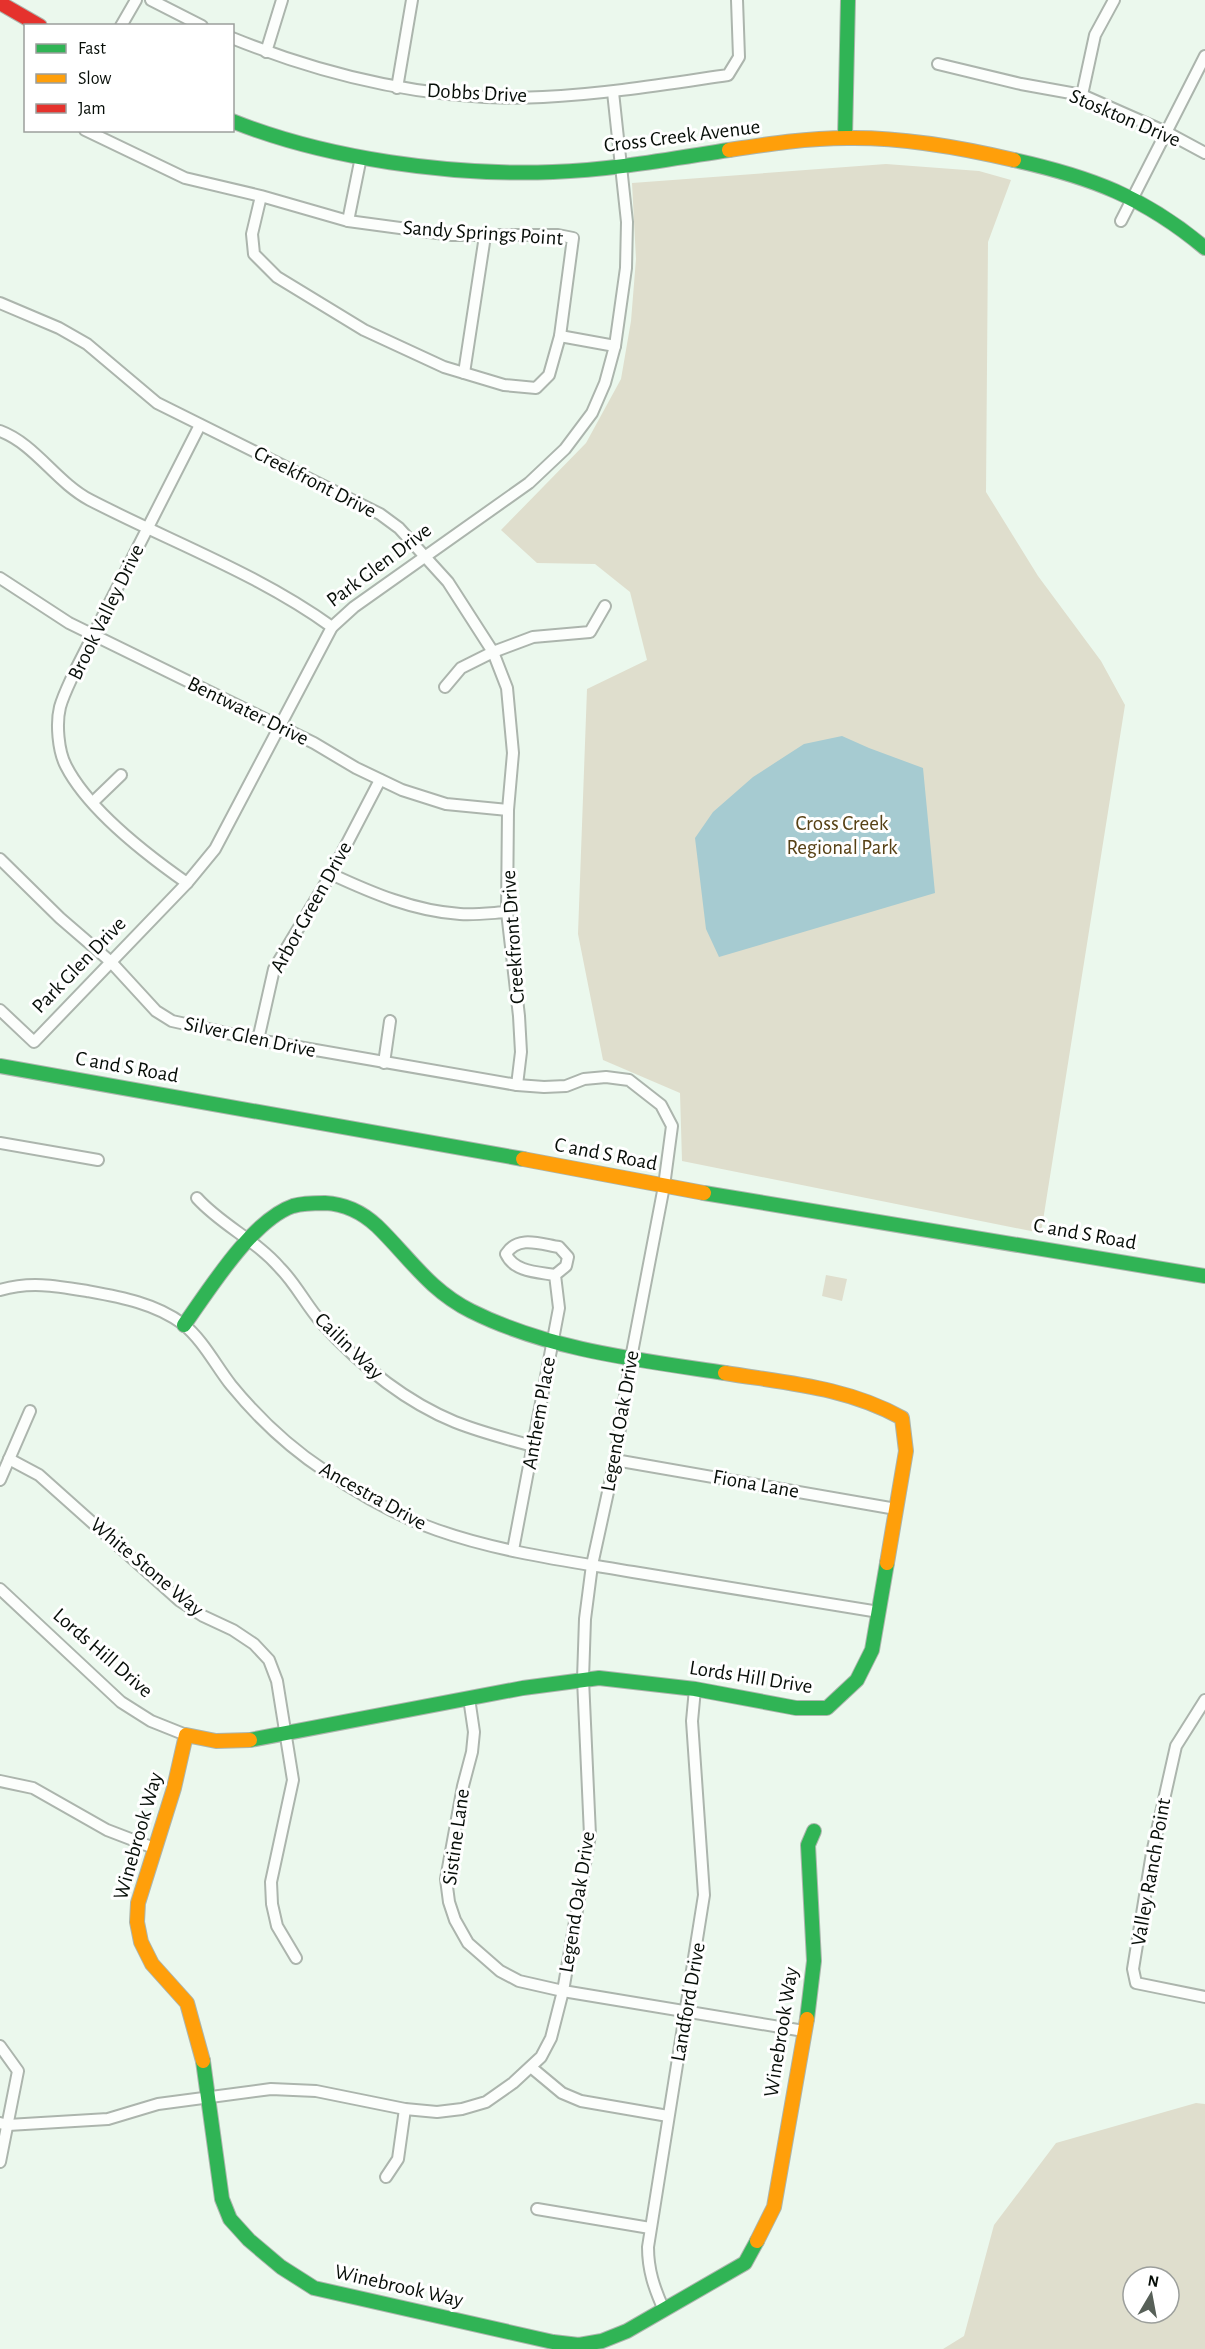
<svg xmlns="http://www.w3.org/2000/svg" width="1205" height="2349" font-family="'Alegreya Sans',sans-serif">
<style>
.green{fill:#dfdecd;fill-rule:evenodd}
.water{fill:#a6cbd1}
.lines{fill:none;stroke-linecap:round;stroke-linejoin:round}
.street-casing{stroke:#acb5ad;stroke-width:14}
.fast-casing{stroke:#acb5ad;stroke-width:16}
.slow-casing{stroke:#acb5ad;stroke-width:16}
.jam-casing{stroke:#acb5ad;stroke-width:16}
.street{stroke:#fcfefc;stroke-width:10}
.fast{stroke:#30b455;stroke-width:14}
.slow{stroke:#ff9f0a;stroke-width:14}
.jam{stroke:#e5322d;stroke-width:14}
.labels{text-anchor:middle;dominant-baseline:central;stroke-width:6;stroke-linejoin:round;paint-order:stroke}
.street-label{font-size:21px;fill:#070e08;stroke:#fff}
.park-label{font-size:21px;fill:#564115;stroke:#fff}
</style>
<rect width="100%" height="100%" fill="#ebf8ed"/>
<!-- green -->
<g class="green">
<polygon points="886,164 979,171 1011,180 988,242 986,492 1038,576 1101,661 1125,705 1041,1233 682,1161 680,1093 603,1060 578,934 587,689 647,660 630,592 595,564 537,563 501,530 586,443 621,379 631,321 636,259 632,183"/>
<polygon points="826,1275 847,1279 842,1301 822,1296"/>
<path d="M 1196,2103 L 1205,2104 L 1205,2349 L 943,2349 L 964,2336 L 994,2225 L 1056,2143 ZM 1133,2277 L 1169,2277 L 1169,2313 L 1133,2313 Z"/>
</g>
<!-- water -->
<polygon class="water" points="842,736 869,748 923,768 935,893 719,957 706,929 695,838 713,812 753,777 804,744"/>
<g class="lines">
<defs>
<g id="street">
<polyline points="151,0 202,26"/>
<polyline points="121,26 136,0"/>
<path d="M 232,38 C 331,78 436,102 543,97 C 605,94 666,84 728,75 L 739,57 L 737,0"/>
<polyline points="266,52 282,0"/>
<polyline points="938,64 1021,84 1082,95 1166,132 1205,153"/>
<polyline points="397,88 412,0"/>
<polyline points="1082,95 1095,35 1114,0"/>
<polyline points="85,130 185,178 261,196 348,221 452,235 558,235 573,238 560,336 549,375 536,388 504,385 444,367 364,330 277,277 254,254 252,234 261,196"/>
<polyline points="348,221 361,157"/>
<polyline points="1121,221 1205,56"/>
<polyline points="0,303 59,328 87,344 157,403 380,514 399,528 448,582 493,652 507,688 513,753 508,810 507,912 519,1016 521,1052 517,1085"/>
<polyline points="560,336 615,346"/>
<polyline points="464,373 485,236"/>
<path d="M 0,431 C 35,444 56,482 90,500 C 171,542 257,573 332,627"/>
<polyline points="0,578 69,623 314,743 356,768 402,790 446,804 508,810"/>
<polyline points="445,687 461,668 493,652 533,637 590,632 605,606"/>
<polyline points="93,802 121,775"/>
<polyline points="0,859 60,918 111,962 156,1011 172,1021 258,1040 517,1085 544,1087 566,1086 584,1079 606,1077 629,1080 661,1105 672,1126 664,1186 631,1358 615,1460 592,1565 585,1619 583,1679 590,1835 563,1991 551,2038 541,2057 513,2083 486,2102 462,2109 437,2112 405,2109 316,2091 271,2089 158,2104 108,2119 8,2125 0,2123"/>
<path d="M 331,874 C 372,893 414,911 460,914 C 475,915 491,913 507,912"/>
<path d="M 187,883 C 147,855 88,809 66,766 C 58,751 56,723 60,707 C 63,696 69,684 74,673 L 200,425"/>
<polyline points="0,1010 34,1042 187,883 215,849 332,627 354,607 529,483 565,449 592,413 605,383 615,346 626,268 627,222 613,92"/>
<polyline points="258,1040 274,969 331,874 380,780"/>
<polyline points="384,1063 390,1021"/>
<polyline points="0,1143 98,1160"/>
<path d="M 197,1198 C 221,1225 256,1240 280,1268 C 296,1284 306,1305 321,1322 C 358,1363 404,1401 455,1422 C 480,1432 507,1439 533,1446"/>
<path d="M 0,1290 C 30,1281 57,1286 87,1291 C 120,1297 155,1303 183,1324 C 203,1340 216,1366 231,1385 C 258,1418 290,1448 325,1471 C 359,1494 397,1516 437,1530 C 499,1552 568,1561 633,1572 C 715,1585 797,1598 879,1612"/>
<polyline points="9,1459 39,1475 180,1601 203,1616 233,1630 254,1644 269,1660 277,1681 293,1780 271,1882 272,1904 277,1926 296,1958"/>
<polyline points="615,1460 896,1509"/>
<polyline points="0,1480 30,1411"/>
<path d="M 513,1550 L 559,1308 L 555,1275 L 566,1266 L 568,1257 L 559,1247 C 540,1244 518,1235 506,1254 C 514,1272 538,1272 555,1275"/>
<polyline points="0,1589 121,1702 151,1721 186,1735"/>
<polyline points="469,1698 474,1732 472,1752 463,1786 446,1879 449,1902 455,1920 468,1943 500,1971 519,1981 563,1991 804,2031"/>
<polyline points="1205,1700 1176,1746 1152,1853 1133,1969 1136,1983 1205,1997"/>
<polyline points="0,1781 33,1788 107,1830 154,1848"/>
<polyline points="0,2046 18,2071 0,2162"/>
<polyline points="532,2068 562,2093 581,2101 668,2116"/>
<polyline points="386,2177 398,2159 405,2109"/>
<polyline points="537,2209 650,2228"/>
<path d="M 664,2310 C 654,2288 648,2270 648,2247 L 704,1895 L 692,1721 L 695,1689"/>
</g>
<g id="fast">
<path d="M 232,121 C 327,159 451,176 553,172 C 612,170 671,159 729,150"/>
<polyline points="845,138 848,0"/>
<path d="M 1014,160 C 1091,177 1144,197 1205,248"/>
<polyline points="0,1066 523,1159"/>
<polyline points="704,1193 1205,1276"/>
<path d="M 184,1325 C 209,1290 252,1220 293,1206 C 303,1203 315,1203 325,1203 C 345,1204 363,1213 377,1226 C 409,1257 429,1290 471,1311 C 549,1350 639,1360 725,1373"/>
<polyline points="250,1740 523,1688 599,1678 695,1689 796,1708 827,1708 857,1680 872,1650 887,1563"/>
<polyline points="807,2019 814,1961 808,1845 814,1831"/>
<polyline points="203,2061 222,2199 230,2219 249,2240 281,2267 314,2288 553,2342 579,2345 602,2341 627,2331 745,2263 757,2241"/>
</g>
<g id="slow">
<path d="M 729,150 C 768,144 808,138 847,138 C 903,137 959,147 1014,160"/>
<polyline points="523,1159 704,1193"/>
<path d="M 725,1373 C 786,1383 847,1387 902,1418 L 906,1451 L 887,1563"/>
<polyline points="203,2061 187,2003 152,1964 141,1942 137,1922 138,1903 174,1788 186,1735 216,1741 250,1740"/>
<polyline points="757,2241 774,2207 807,2019"/>
</g>
<polyline id="jam" points="0,3 40,26"/>
</defs>
<!-- street casing -->
<use href="#street" class="street-casing"/>
<!-- fast casing -->
<use href="#fast" class="fast-casing"/>
<!-- slow casing -->
<use href="#slow" class="slow-casing"/>
<!-- jam casing -->
<use href="#jam" class="jam-casing"/>
<!-- street -->
<use href="#street" class="street"/>
<!-- fast -->
<use href="#fast" class="fast"/>
<!-- slow -->
<use href="#slow" class="slow"/>
<!-- jam -->
<use href="#jam" class="jam"/>
</g>
<g class="labels">
<!-- street labels -->
<g class="street-label">
<text transform="translate(477 93) rotate(3)">Dobbs Drive</text>
<text transform="translate(1125 118) rotate(23)">Stoskton Drive</text>
<text transform="translate(682 136) rotate(-7)">Cross Creek Avenue</text>
<text transform="translate(483 233) rotate(4)">Sandy Springs Point</text>
<text transform="translate(315 482) rotate(27)">Creekfront Drive</text>
<text transform="translate(379 565) rotate(-37)">Park Glen Drive</text>
<text transform="translate(106 612) rotate(-64)">Brook Valley Drive</text>
<text transform="translate(248 711) rotate(26)">Bentwater Drive</text>
<text transform="translate(311 907) rotate(-61)">Arbor Green Drive</text>
<text transform="translate(513 937) rotate(-94)">Creekfront Drive</text>
<text transform="translate(79 965) rotate(-46)">Park Glen Drive</text>
<text transform="translate(250 1037) rotate(12)">Silver Glen Drive</text>
<text transform="translate(127 1067) rotate(10)">C and S Road</text>
<text transform="translate(606 1154) rotate(11)">C and S Road</text>
<text transform="translate(1085 1234) rotate(10)">C and S Road</text>
<text transform="translate(349 1346) rotate(44)">Cailin Way</text>
<text transform="translate(539 1413) rotate(-80)">Anthem Place</text>
<text transform="translate(620 1421) rotate(-80)">Legend Oak Drive</text>
<text transform="translate(756 1484) rotate(10)">Fiona Lane</text>
<text transform="translate(373 1496) rotate(29)">Ancestra Drive</text>
<text transform="translate(147 1567) rotate(40)">White Stone Way</text>
<text transform="translate(103 1653) rotate(41)">Lords Hill Drive</text>
<text transform="translate(751 1677) rotate(9)">Lords Hill Drive</text>
<text transform="translate(138 1836) rotate(-74)">Winebrook Way</text>
<text transform="translate(456 1837) rotate(-82)">Sistine Lane</text>
<text transform="translate(1151 1872) rotate(-80)">Valley Ranch Point</text>
<text transform="translate(577 1902) rotate(-81)">Legend Oak Drive</text>
<text transform="translate(688 2002) rotate(-80)">Landford Drive</text>
<text transform="translate(781 2032) rotate(-81)">Winebrook Way</text>
<text transform="translate(399 2286) rotate(13)">Winebrook Way</text>
</g>
<!-- park labels -->
<g class="park-label">
<text x="842" y="823">Cross Creek<tspan x="842" dy="24">Regional Park</tspan></text>
</g>
</g>
<!-- legend -->
<rect x="24" y="24" width="210" height="108" fill="#ffffff" stroke="#9c9f9c" stroke-width="1.5"/>
<rect x="36" y="44" width="30" height="9" fill="#30b455" stroke="#9c9f9c" stroke-width="1.5"/>
<text x="78" y="54" font-size="18" fill="#070e08">Fast</text>
<rect x="36" y="74" width="30" height="9" fill="#ff9f0a" stroke="#9c9f9c" stroke-width="1.5"/>
<text x="78" y="84" font-size="18" fill="#070e08">Slow</text>
<rect x="36" y="104" width="30" height="9" fill="#e5322d" stroke="#9c9f9c" stroke-width="1.5"/>
<text x="78" y="114" font-size="18" fill="#070e08">Jam</text>
<!-- north arrow -->
<g transform="translate(1151 2295) rotate(10)"><circle r="28" fill="#ffffff" stroke="#9c9f9c" stroke-width="1.5"/>
<path d="M0-4.5L10 22L0 15L-10 22Z" fill="#576058"/>
<text y="-9" font-size="16" font-weight="bold" text-anchor="middle" fill="#070e08">N</text>
</g>
</svg>
